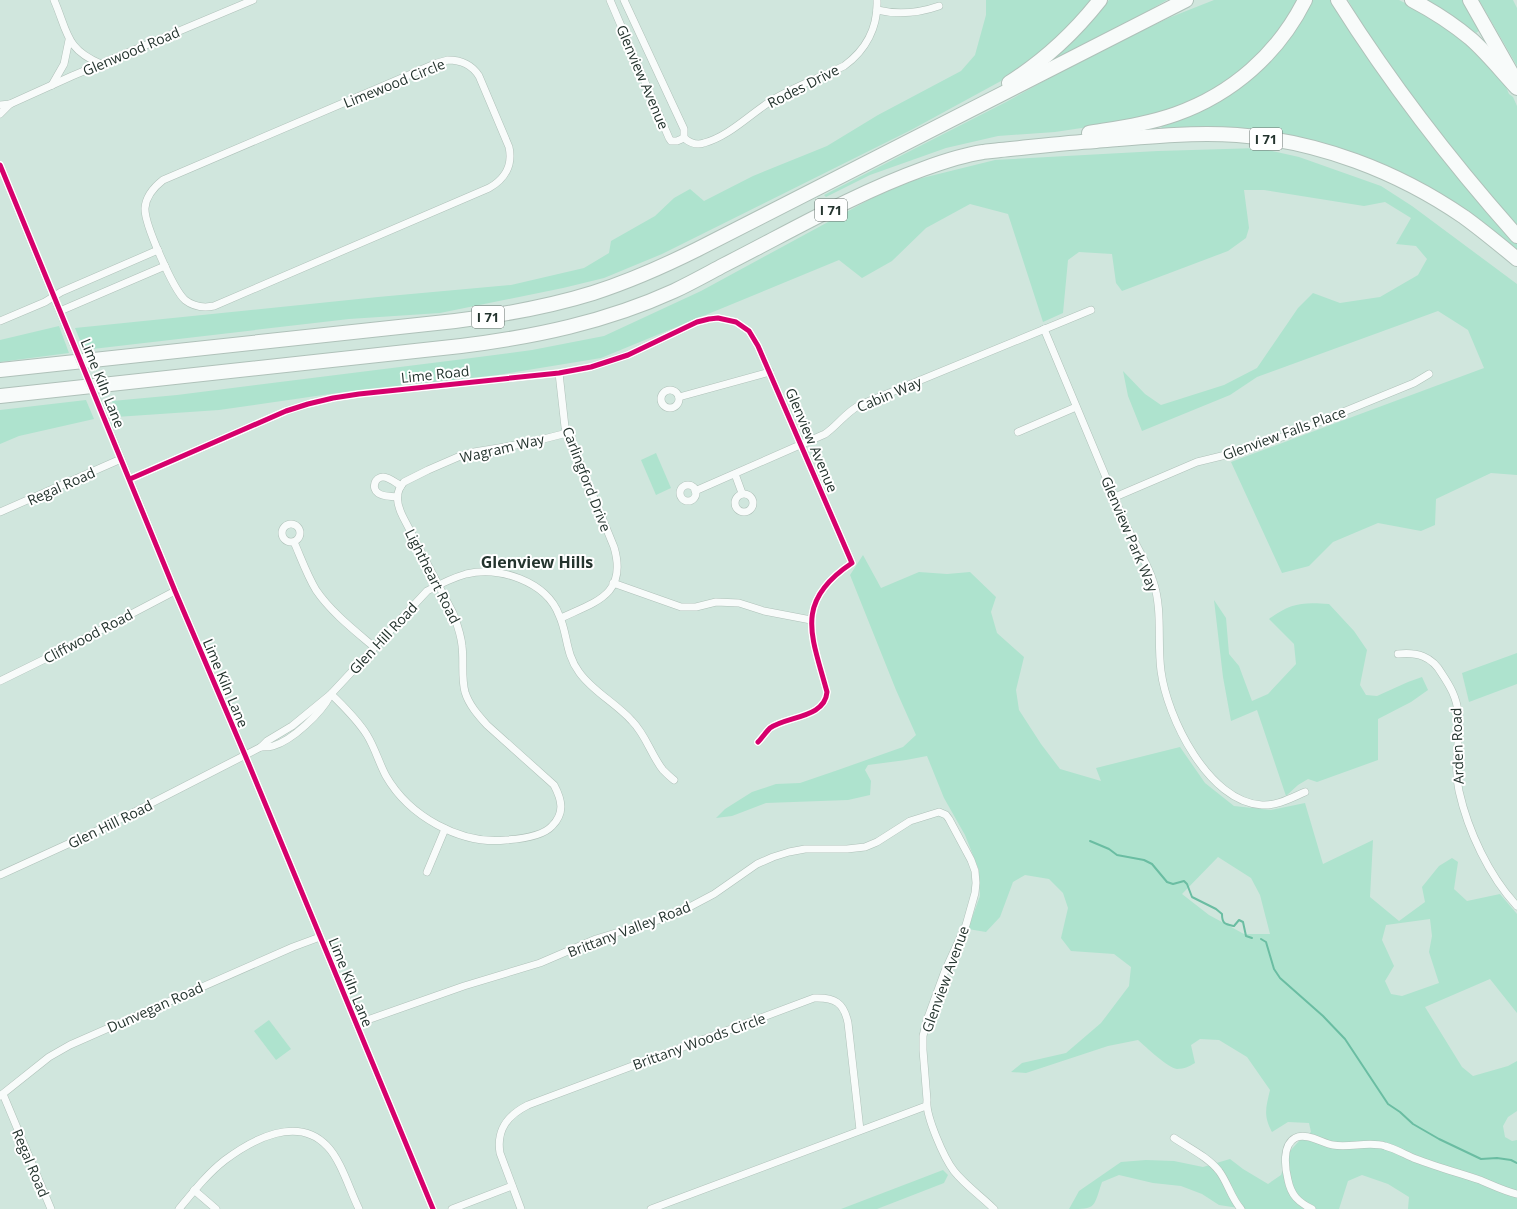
<svg xmlns="http://www.w3.org/2000/svg" width="1517" height="1209" font-family="'Open Sans',sans-serif">
<style>
.green{fill:#aee3ce;fill-rule:evenodd}
.lines{fill:none;stroke-linecap:round;stroke-linejoin:round}
.stream{stroke:#6abda2;stroke-width:2}
.street-casing{stroke:#afc1b9;stroke-width:8}
.highway-casing{stroke:#afc1b9;stroke-width:16}
.street{stroke:#f8fbfa;stroke-width:7}
.highway{stroke:#f8fbfa;stroke-width:14}
.street-bridge-casing{stroke:#afc1b9;stroke-width:8;stroke-linecap:butt}
.street-bridge{stroke:#f8fbfa;stroke-width:7}
.cycleway-casing{stroke:#fff;stroke-width:8}
.cycleway{stroke:#d6006c;stroke-width:5}
.labels{text-anchor:middle;dominant-baseline:central;stroke-width:4;stroke-linejoin:round;paint-order:stroke}
.shield{fill:#fff;stroke:#66716d;stroke-width:1}
.shield-label{font-size:13px;font-weight:bold;fill:#24342e}
.street-label{font-size:14px;fill:#24342e;stroke:#fff}
.quarter-label{font-size:16px;font-weight:bold;fill:#24342e;stroke:#fff}
</style>
<rect width="100%" height="100%" fill="#d0e6dd"/>
<!-- green -->
<g class="green">
<polygon points="986,0 1095,0 1052,47 1012,75 911,130 662,254 604,278 563,288 440,313 349,319 84,350 75,328 378,297 511,285 584,268 609,253 611,241 655,216 674,198 690,189 704,201 753,176 827,146 878,115 961,71 975,55 986,15"/>
<polygon points="1109,0 1167,0 1127,23 1050,65 1048,62 1101,10"/>
<polygon points="1214,0 1299,0 1269,48 1225,86 1163,114 1095,126 1055,132 998,136 946,148 870,175 826,197 824,195 1006,102 1104,48 1171,17"/>
<polygon points="1312,0 1330,0 1348,28 1433,146 1484,209 1517,244 1517,252 1377,163 1161,129 1162,126 1181,119 1185,118 1218,103 1257,73 1304,16"/>
<polygon points="1348,0 1399,0 1440,21 1467,44 1503,80 1509,94 1513,97 1517,106 1517,225 1491,197 1431,123 1369,37"/>
<polygon points="1425,0 1465,0 1480,30 1476,33"/>
<polygon points="1479,0 1513,0 1517,8 1517,66"/>
<polygon points="1259,148 1299,157 1381,186 1412,206 1517,284 1517,475 1491,473 1436,499 1435,525 1421,531 1378,523 1333,542 1309,566 1282,573 1231,462 1484,368 1468,330 1438,311 1257,377 1230,395 1142,431 1128,396 1123,371 1145,394 1161,405 1224,385 1257,368 1298,308 1313,293 1340,303 1380,297 1418,275 1427,259 1416,246 1396,244 1411,218 1385,202 1364,206 1264,190 1244,190 1249,228 1246,238 1228,251 1122,291 1116,283 1112,254 1079,252 1068,260 1063,313 1043,322 1008,214 970,204 926,228 892,261 862,278 839,260 601,358 498,375 330,394 219,410 116,417 112,401 177,395 456,360 532,350 604,336 701,291 898,184 995,160 1158,151"/>
<polygon points="59,326 69,353 0,362 0,340"/>
<polygon points="86,400 94,419 19,436 0,444 0,410"/>
<polygon points="656,453 671,488 656,495 641,460"/>
<path d="M 863,555 L 881,588 L 919,572 L 947,574 L 970,572 L 996,597 L 991,612 L 997,633 L 1024,657 L 1016,690 L 1019,710 L 1041,744 L 1060,769 L 1101,781 L 1096,768 L 1180,747 L 1205,783 L 1234,806 L 1271,810 L 1305,803 L 1323,864 L 1373,840 L 1370,897 L 1399,921 L 1425,902 L 1422,887 L 1439,866 L 1452,858 L 1458,862 L 1454,889 L 1467,901 L 1500,894 L 1517,914 L 1517,1013 L 1490,979 L 1425,1007 L 1462,1067 L 1473,1076 L 1508,1066 L 1517,1061 L 1517,1111 L 1508,1117 L 1503,1126 L 1505,1137 L 1512,1141 L 1517,1140 L 1517,1209 L 1408,1209 L 1409,1197 L 1388,1184 L 1362,1175 L 1348,1181 L 1339,1209 L 1245,1209 L 1219,1205 L 1202,1194 L 1181,1186 L 1153,1183 L 1119,1175 L 1102,1182 C 1093,1208 1097,1209 1069,1209 L 1079,1191 L 1121,1162 L 1146,1160 L 1174,1161 L 1203,1167 L 1230,1159 L 1243,1169 L 1268,1184 L 1281,1175 L 1290,1151 L 1299,1141 L 1311,1132 L 1309,1123 L 1288,1122 L 1272,1132 C 1263,1116 1266,1107 1270,1090 L 1247,1057 L 1219,1040 L 1200,1039 L 1191,1045 L 1195,1063 C 1190,1066 1184,1069 1177,1069 C 1168,1068 1146,1047 1138,1040 L 1108,1046 L 1026,1073 L 1011,1072 L 1022,1063 L 1066,1053 L 1101,1023 L 1129,986 L 1131,967 L 1114,954 L 1071,951 L 1061,938 L 1068,908 L 1063,893 L 1049,879 L 1025,875 L 1013,882 L 1000,917 L 986,932 L 968,929 L 980,896 L 979,870 L 965,835 L 944,798 L 927,756 L 906,760 L 868,765 L 865,770 L 871,781 L 870,795 L 848,800 L 766,803 L 732,816 L 716,818 L 725,809 L 752,792 L 776,784 L 800,783 L 838,770 L 903,747 L 916,735 L 896,690 L 850,575 ZM 1218,857 L 1251,878 L 1260,895 L 1270,934 L 1244,934 L 1209,915 L 1182,894 ZM 1430,919 L 1432,936 L 1429,952 L 1439,983 L 1402,996 L 1391,994 L 1385,981 L 1394,966 L 1382,940 L 1386,925 Z"/>
<path d="M 1214,600 L 1226,618 L 1229,654 L 1239,666 L 1252,701 L 1268,694 L 1296,664 L 1294,644 L 1269,619 C 1291,603 1302,602 1329,604 L 1354,631 L 1367,650 L 1360,685 L 1366,695 L 1377,696 L 1408,682 L 1422,677 L 1428,690 L 1411,702 L 1378,719 L 1378,760 L 1317,782 L 1308,779 L 1298,785 L 1286,796 L 1257,710 L 1231,721 L 1223,677 Z"/>
<polygon points="1517,653 1517,684 1469,702 1462,673"/>
<polygon points="269,1020 291,1049 276,1060 254,1031"/>
<polygon points="943,1170 948,1175 944,1183 877,1209 841,1209"/>
</g>
<g class="lines">
<!-- stream -->
<g class="stream">
<path d="M 1090,841 L 1109,849 L 1117,855 L 1144,860 L 1152,864 L 1167,882 L 1173,884 L 1184,881 L 1187,884 L 1192,897 L 1216,909 L 1222,914 C 1222,924 1225,924 1234,926 L 1239,920 L 1243,922 L 1246,936 L 1252,938"/>
<polyline points="1261,939 1266,942 1274,969 1280,978 1323,1016 1345,1039 1388,1104 1400,1112 1413,1124 1439,1139 1481,1159 1497,1158 1511,1160 1517,1163"/>
</g>
<defs>
<g id="street">
<path d="M 54,0 C 68,32 65,49 101,64"/>
<polyline points="610,0 669,138 671,141 677,141 684,138"/>
<polyline points="624,0 684,129 684,138"/>
<path d="M 877,10 C 898,15 919,13 939,6"/>
<path d="M 448,60 C 461,60 472,65 479,76 L 509,147 C 513,165 505,179 489,188 L 214,306 C 204,308 194,307 185,300 C 173,289 144,223 145,208 C 146,196 154,187 163,180 L 437,63 Z"/>
<polyline points="52,85 64,64 69,40"/>
<polyline points="0,105 10,104"/>
<polyline points="0,114 10,104 72,76 253,0"/>
<path d="M 684,138 C 690,143 696,146 704,143 C 730,136 751,113 774,99 C 796,86 821,77 844,66 C 866,50 878,27 877,0"/>
<polyline points="0,165 75,348"/>
<polyline points="60,311 165,266"/>
<polyline points="0,321 45,302 61,292 158,250"/>
<path d="M 1044,329 C 1070,392 1097,455 1123,518 C 1132,540 1146,559 1153,581 C 1163,610 1157,641 1161,671 C 1167,717 1208,802 1262,805 C 1277,806 1291,798 1305,792"/>
<path d="M 559,373 L 565,427 L 614,547 C 628,595 595,602 561,618"/>
<circle cx="670" cy="399" r="9"/>
<polyline points="679,397 770,372"/>
<polyline points="98,403 175,591 245,755 433,1209"/>
<polyline points="1018,432 1076,407"/>
<polyline points="735,474 742,493"/>
<path d="M 130,479 L 286,411 L 308,404 L 333,398 L 359,394 L 559,373 L 591,367 L 628,355 L 697,322 L 709,319 L 718,318 L 736,322 L 749,331 L 758,346 L 852,563 C 793,602 812,636 827,692 C 825,718 787,716 770,728 C 766,732 762,738 758,742"/>
<circle cx="688" cy="493" r="8"/>
<path d="M 695,491 L 825,434 C 838,425 846,412 860,405 L 1091,310"/>
<circle cx="744" cy="503" r="9"/>
<path d="M 397,497 C 391,496 383,497 378,493 C 371,488 375,477 383,477 C 389,477 396,483 401,486"/>
<polyline points="1115,497 1197,462 1238,452 1282,437 1414,383 1429,374"/>
<polyline points="0,512 121,459"/>
<circle cx="291" cy="533" r="9"/>
<path d="M 294,542 C 301,558 307,575 316,590 C 331,612 354,630 374,647"/>
<polyline points="613,583 681,607 696,607 716,602 739,603 764,611 811,620"/>
<path d="M 1398,654 C 1417,652 1432,656 1442,674 C 1450,686 1457,698 1458,713 C 1461,739 1453,765 1459,791 C 1468,831 1489,876 1517,906"/>
<polyline points="0,681 53,655 175,591"/>
<path d="M 331,694 C 344,707 357,719 367,735 C 375,748 379,763 386,776 C 409,816 460,845 506,840 C 520,839 543,836 552,826 C 565,813 562,800 554,785 L 487,725 C 478,715 469,705 465,692 C 461,677 464,661 462,646 C 461,634 457,624 453,613 L 403,517 C 397,505 394,493 404,482 L 428,470 L 458,457 L 474,452 L 528,443 L 567,433"/>
<path d="M 261,747 C 265,747 270,747 273,746 C 293,740 321,713 330,696"/>
<polyline points="427,872 445,829"/>
<path d="M 0,875 L 103,828 L 261,747 L 267,741 L 292,726 L 331,694 L 427,591 C 440,584 452,578 466,574 C 499,566 546,581 559,615 C 568,634 565,653 579,672 C 592,691 616,703 632,721 C 646,735 651,755 663,770 C 666,773 670,777 674,780"/>
<path d="M 356,1024 L 464,986 L 540,963 L 596,939 L 655,921 L 680,912 L 714,894 L 757,864 L 773,857 L 789,852 L 805,849 L 847,849 L 865,847 L 877,842 L 910,821 L 939,812 L 946,815 L 949,819 L 971,860 L 975,871 L 976,883 L 975,893 L 966,925 L 945,971 L 927,1020 L 923,1036 L 923,1050 L 927,1100 C 925,1115 944,1158 954,1171 C 965,1185 981,1196 994,1209"/>
<polyline points="3,1094 51,1209"/>
<polyline points="0,1096 49,1057 70,1045 293,947 320,937"/>
<path d="M 1174,1138 C 1189,1148 1208,1157 1219,1171 C 1228,1183 1231,1198 1241,1209"/>
<polyline points="194,1190 216,1209"/>
<path d="M 179,1209 C 193,1192 207,1174 225,1160 C 253,1139 298,1115 327,1146 C 341,1160 350,1191 359,1209"/>
<polyline points="452,1209 512,1186"/>
<path d="M 521,1209 L 500,1153 C 496,1129 508,1115 528,1105 L 814,998 C 835,997 844,1003 848,1023 L 860,1130"/>
<polyline points="651,1209 926,1106"/>
<path d="M 1312,1209 C 1298,1202 1291,1195 1288,1180 C 1285,1168 1282,1145 1295,1138 C 1306,1132 1322,1143 1333,1145 C 1350,1148 1369,1141 1385,1146 C 1396,1149 1406,1155 1416,1159 C 1437,1167 1459,1173 1480,1180 C 1492,1185 1504,1191 1517,1194"/>
</g>
<g id="highway">
<path d="M 1338,0 C 1391,84 1451,162 1517,236"/>
<path d="M 1412,0 C 1433,11 1452,23 1471,39 C 1488,54 1502,72 1517,88"/>
<polyline points="1470,0 1513,76"/>
<path d="M 1009,83 C 1045,60 1074,33 1100,0"/>
<path d="M 1089,133 C 1118,128 1148,124 1176,114 C 1232,94 1278,54 1305,0"/>
<path d="M 0,370 L 455,321 C 502,315 548,307 593,293 C 630,281 664,266 698,249 L 1186,0"/>
<path d="M 0,396 L 461,346 C 534,337 606,322 674,291 C 691,283 707,274 724,265 C 789,232 854,194 923,169 C 942,162 963,155 983,152 C 988,151 994,151 1000,150 C 1032,147 1063,143 1096,141 C 1143,137 1190,132 1237,135 C 1318,141 1397,171 1464,217 C 1482,230 1500,245 1517,259"/>
</g>
</defs>
<!-- street casing -->
<use href="#street" class="street-casing"/>
<!-- highway casing -->
<use href="#highway" class="highway-casing"/>
<!-- street -->
<use href="#street" class="street"/>
<!-- highway -->
<use href="#highway" class="highway"/>
<defs>
<polyline id="street-bridge" points="75,348 98,403"/>
</defs>
<!-- street-bridge casing -->
<use href="#street-bridge" class="street-bridge-casing"/>
<!-- street-bridge -->
<use href="#street-bridge" class="street-bridge"/>
<defs>
<g id="cycleway">
<polyline points="0,165 175,591 245,755 433,1209"/>
<path d="M 130,479 L 286,411 L 308,404 L 333,398 L 359,394 L 559,373 L 591,367 L 628,355 L 697,322 L 709,319 L 718,318 L 736,322 L 749,331 L 758,346 L 852,563 C 793,602 812,636 827,692 C 825,718 787,716 770,728 C 766,732 762,738 758,742"/>
</g>
</defs>
<!-- cycleway casing -->
<use href="#cycleway" class="cycleway-casing"/>
<!-- cycleway -->
<use href="#cycleway" class="cycleway"/>
</g>
<g class="labels">
<!-- shield labels -->
<g class="shield">
<rect x="1250" y="128" width="32" height="22" rx="3"/>
<rect x="815" y="199" width="32" height="22" rx="3"/>
<rect x="472" y="306" width="32" height="22" rx="3"/>
</g>
<g class="shield-label">
<text x="1266" y="139">I 71</text>
<text x="831" y="210">I 71</text>
<text x="488" y="317">I 71</text>
</g>
<!-- street labels -->
<g class="street-label">
<text transform="translate(131 51) rotate(-23)">Glenwood Road</text>
<text transform="translate(643 77) rotate(67)">Glenview Avenue</text>
<text transform="translate(394 83) rotate(-22)">Limewood Circle</text>
<text transform="translate(803 86) rotate(-27)">Rodes Drive</text>
<text transform="translate(435 374) rotate(-6)">Lime Road</text>
<text transform="translate(103 383) rotate(68)">Lime Kiln Lane</text>
<text transform="translate(889 394) rotate(-23)">Cabin Way</text>
<text transform="translate(1284 433) rotate(-20)">Glenview Falls Place</text>
<text transform="translate(812 440) rotate(67)">Glenview Avenue</text>
<text transform="translate(502 448) rotate(-13)">Wagram Way</text>
<text transform="translate(587 479) rotate(69)">Carlingford Drive</text>
<text transform="translate(61 486) rotate(-24)">Regal Road</text>
<text transform="translate(1130 534) rotate(67)">Glenview Park Way</text>
<text transform="translate(433 576) rotate(63)">Lightheart Road</text>
<text transform="translate(88 636) rotate(-28)">Cliffwood Road</text>
<text transform="translate(383 638) rotate(-47)">Glen Hill Road</text>
<text transform="translate(226 683) rotate(67)">Lime Kiln Lane</text>
<text transform="translate(1457 746) rotate(-92)">Arden Road</text>
<text transform="translate(110 824) rotate(-26)">Glen Hill Road</text>
<text transform="translate(629 929) rotate(-21)">Brittany Valley Road</text>
<text transform="translate(945 979) rotate(-70)">Glenview Avenue</text>
<text transform="translate(351 982) rotate(68)">Lime Kiln Lane</text>
<text transform="translate(155 1007) rotate(-24)">Dunvegan Road</text>
<text transform="translate(699 1041) rotate(-20)">Brittany Woods Circle</text>
<text transform="translate(31 1163) rotate(67)">Regal Road</text>
</g>
<!-- quarter labels -->
<g class="quarter-label">
<text x="537" y="562">Glenview Hills</text>
</g>
</g>
</svg>
